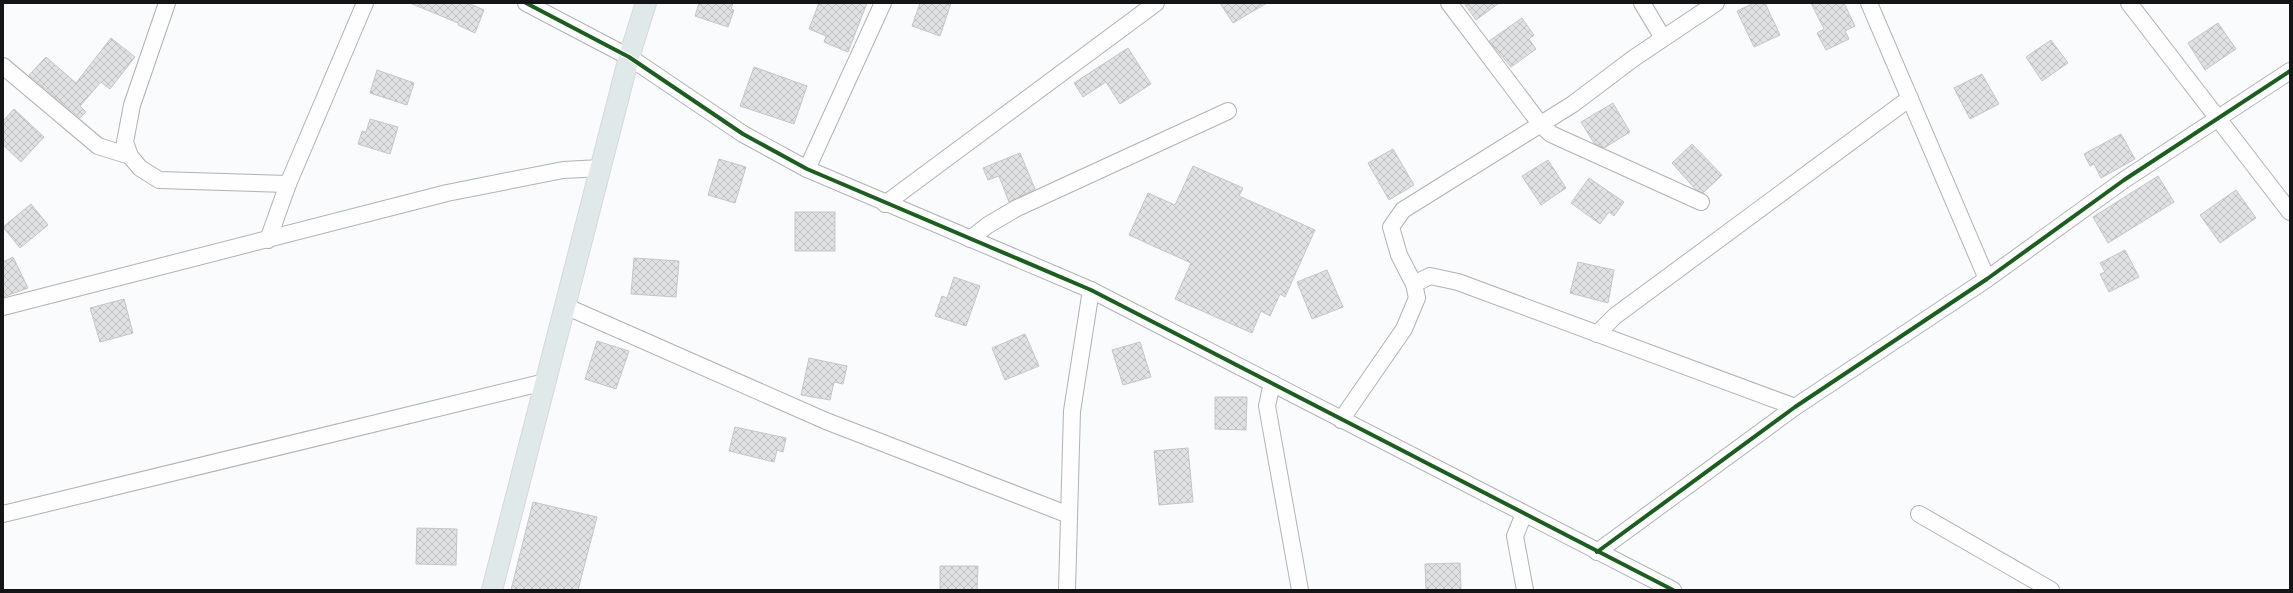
<svg xmlns="http://www.w3.org/2000/svg" width="2293" height="593" font-family="Ubuntu,sans-serif">
<style>
.building{fill:url(#building-cross-hatch);stroke:#c5c6c8}
.lines{fill:none;stroke-linecap:round;stroke-linejoin:round}
.minor-casing{stroke:#b0b2b3;stroke-width:18}
.major-casing{stroke:#d7d8d9;stroke-width:22}
.minor{stroke:#fefeff;stroke-width:16}
.major{stroke:#e0e9e9;stroke-width:20}
.cycleway-casing{stroke:#fff;stroke-width:6}
.cycleway{stroke:#1b5e20;stroke-width:4}
</style>
<defs>
<pattern id="building-cross-hatch" width="8" height="8" patternUnits="userSpaceOnUse"><rect width="8" height="8" fill="#dfe1e2"/><path d="M0 0l8 8M0 8l8-8" fill="none" stroke="#bec0c1"/></pattern>
</defs>
<rect width="100%" height="100%" fill="#f9fbfd"/>
<!-- building -->
<g class="building">
<polygon points="410,3 468,3 484,10 475,33 458,25 458,23"/>
<polygon points="699,3 733,3 731,9 734,10 728,27 695,16"/>
<polygon points="819,3 867,3 848,52 824,42 826,36 809,29"/>
<polygon points="920,3 951,3 940,36 912,26"/>
<polygon points="1220,3 1267,3 1233,23"/>
<polygon points="1464,3 1499,3 1476,20"/>
<polygon points="1754,3 1765,3 1780,35 1754,47 1737,11"/>
<polygon points="1811,3 1844,3 1855,26 1845,31 1849,39 1826,50 1817,33 1824,29"/>
<polygon points="1522,18 1534,35 1529,39 1536,49 1511,67 1489,41"/>
<polygon points="2218,23 2236,49 2205,70 2188,43"/>
<polygon points="111,38 135,57 110,89 101,82 80,106 86,112 80,118 29,75 46,57 76,83"/>
<polygon points="2051,40 2068,63 2042,81 2026,57"/>
<polygon points="1128,48 1151,84 1120,104 1106,82 1083,97 1074,83"/>
<polygon points="754,67 807,86 794,124 740,106"/>
<polygon points="377,70 414,83 407,105 370,93"/>
<polygon points="1982,74 1999,104 1970,119 1954,88"/>
<polygon points="1613,103 1630,132 1604,148 1594,143 1581,122"/>
<polygon points="14,109 44,137 21,162 3,145 3,121"/>
<polygon points="370,119 398,127 390,154 358,144 362,131 366,132"/>
<polygon points="2121,134 2135,159 2101,178 2094,164 2090,166 2084,154"/>
<polygon points="1692,144 1722,175 1703,193 1696,190 1672,163"/>
<polygon points="1393,149 1414,185 1389,200 1368,163"/>
<polygon points="1020,153 1035,189 1009,202 999,176 988,180 983,168"/>
<polygon points="719,159 746,167 735,203 708,195"/>
<polygon points="1548,160 1566,188 1541,205 1522,176"/>
<polygon points="1193,166 1243,188 1239,196 1315,230 1285,297 1280,294 1270,316 1261,311 1252,333 1175,299 1191,263 1129,235 1148,193 1175,205"/>
<polygon points="2158,176 2174,202 2108,243 2093,217"/>
<polygon points="1589,178 1624,202 1614,216 1609,212 1600,224 1571,203"/>
<polygon points="2236,190 2256,218 2220,243 2200,215"/>
<polygon points="31,204 48,225 20,248 3,227"/>
<rect x="795" y="212" width="40" height="39"/>
<polygon points="2125,250 2139,277 2109,292 2100,274 2105,272 2100,263"/>
<polygon points="13,257 28,288 3,297 3,262"/>
<polygon points="634,258 679,261 676,297 631,294"/>
<polygon points="1578,262 1614,270 1608,303 1570,293"/>
<polygon points="1327,270 1343,307 1312,319 1297,282"/>
<polygon points="954,277 980,286 966,326 935,316 942,296 947,298"/>
<polygon points="124,299 133,333 100,342 90,308"/>
<polygon points="1025,334 1039,366 1005,380 992,348"/>
<polygon points="597,341 629,351 616,389 585,379"/>
<polygon points="1140,342 1151,377 1123,385 1112,350"/>
<polygon points="809,358 847,366 843,384 834,382 830,400 801,395"/>
<polygon points="1215,397 1247,397 1246,430 1215,429"/>
<polygon points="735,427 786,438 783,452 777,450 774,462 729,451"/>
<polygon points="1188,448 1193,502 1159,505 1154,451"/>
<polygon points="533,502 597,517 578,590 511,590"/>
<polygon points="417,528 457,529 456,565 416,564"/>
<polygon points="1460,563 1461,590 1426,590 1425,564"/>
<polygon points="940,566 978,566 977,590 940,590"/>
</g>
<g class="lines">
<defs>
<g id="minor">
<polyline points="167,3 132,105 125,142 130,156 140,168 159,180 288,184"/>
<polyline points="526,3 629,57 743,134 807,169 1091,290 1673,590"/>
<polyline points="1449,3 1541,125 1551,134 1701,202"/>
<polyline points="1642,3 1663,38"/>
<polyline points="1869,3 1987,279"/>
<polyline points="2129,3 2290,212"/>
<polyline points="3,66 98,146 130,156"/>
<polyline points="807,169 883,3"/>
<polyline points="885,204 1156,3"/>
<polyline points="970,239 988,225 1017,208 1228,111"/>
<polyline points="268,240 288,184 365,3"/>
<polyline points="1414,284 1430,276 1458,282 1795,407"/>
<polyline points="565,306 826,421 1069,515"/>
<polyline points="3,307 447,193 563,170 601,168"/>
<polyline points="1597,334 1615,316 1910,98"/>
<polyline points="1272,383 1267,406 1300,590"/>
<polyline points="1341,420 1404,329 1417,298 1414,284 1399,255 1391,227 1403,210 1573,104 1634,58 1716,3"/>
<polyline points="3,514 545,382"/>
<polyline points="1524,514 1515,536 1525,590"/>
<polyline points="1919,514 2051,590"/>
<polyline points="1597,552 1795,407 1987,279 2124,180 2290,71"/>
<polyline points="1067,590 1072,411 1091,290"/>
</g>
<polyline id="major" points="492,590 629,57 646,3"/>
</defs>
<!-- minor casing -->
<use href="#minor" class="minor-casing"/>
<!-- major casing -->
<use href="#major" class="major-casing"/>
<!-- minor -->
<use href="#minor" class="minor"/>
<!-- major -->
<use href="#major" class="major"/>
<defs>
<g id="cycleway">
<polyline points="526,3 629,57 743,134 807,169 1091,290 1673,590"/>
<polyline points="1597,552 1795,407 1987,279 2124,180 2290,71"/>
</g>
</defs>
<!-- cycleway casing -->
<use href="#cycleway" class="cycleway-casing"/>
<!-- cycleway -->
<use href="#cycleway" class="cycleway"/>
</g>
<!-- border -->
<rect width="2293" height="593" fill="none" stroke="#131516" stroke-width="8"/>
</svg>
